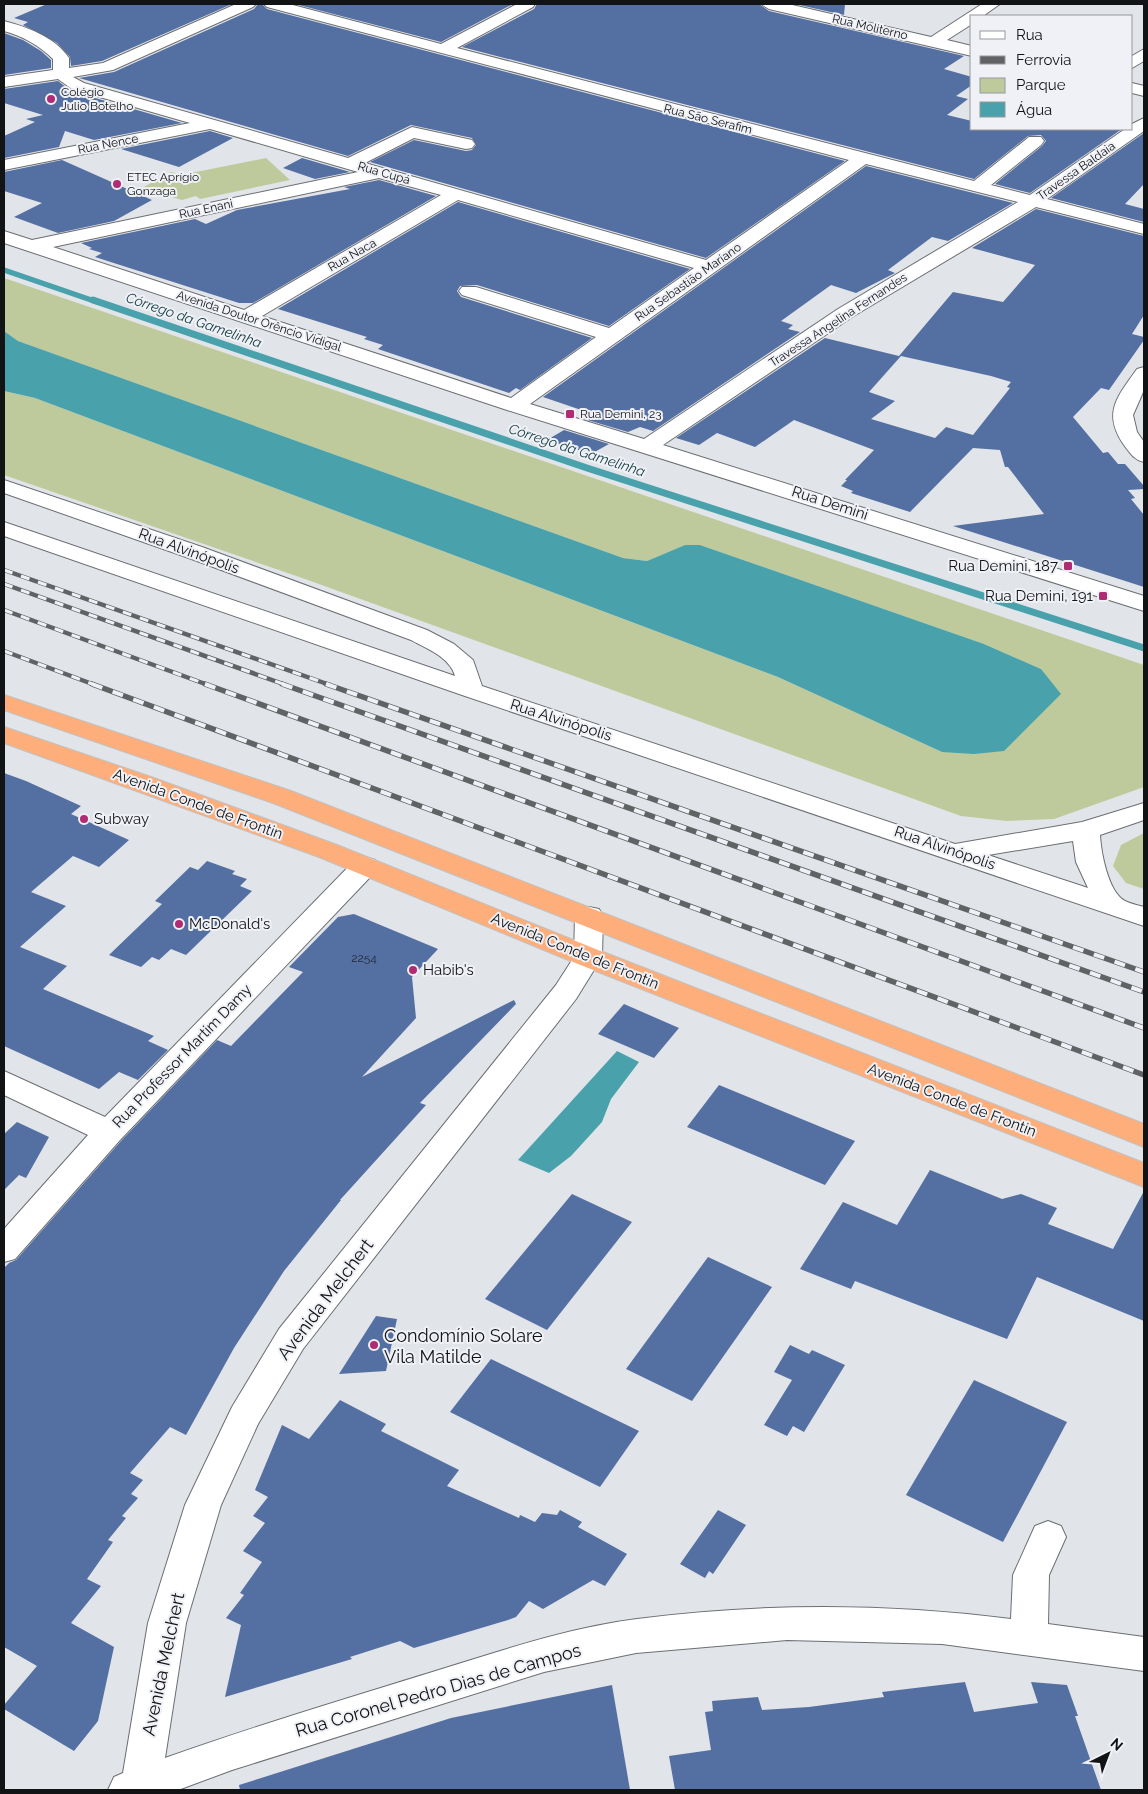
<svg xmlns="http://www.w3.org/2000/svg" width="1148" height="1794" font-family="Raleway,sans-serif">
<style>
.green{fill:#beca9b}
.water{fill:#49a2ab}
.lines{fill:none;stroke-linecap:round;stroke-linejoin:round}
.stream-far1{stroke:#49a2ab;stroke-width:5.5}
.stream{stroke:#49a2ab;stroke-width:7}
.building{fill:#546fa1;fill-rule:evenodd}
.minor-casing{stroke:#6b6e72;stroke-width:2}
.highway-casing{stroke:#c1c2c2;stroke-width:2}
.minor{fill:#fff;fill-rule:evenodd}
.highway{fill:#fdae7b;fill-rule:evenodd}
.rail-far1-casing{stroke:#606264;stroke-width:4.5}
.rail-casing{stroke:#606264;stroke-width:5.5}
.rail-far1{stroke:#eff1f6;stroke-width:3;stroke-dasharray:9;stroke-linecap:butt}
.rail{stroke:#eff1f6;stroke-width:4;stroke-dasharray:11;stroke-linecap:butt}
.poi-dot{fill:#b02b72;stroke:#eff1f6;stroke-width:2}
.labels{text-anchor:middle;dominant-baseline:central;stroke-width:4;stroke-linejoin:round;paint-order:stroke}
.far-street-label{font-size:12px;fill:#121314;stroke:#eff1f6}
.far-poi-label{font-size:12px;fill:#121314;stroke:#eff1f6;text-anchor:start}
.number-label{font-size:12px;fill:#222a37}
.far-water-label{font-size:14px;font-style:italic;fill:#174145;stroke:#eff1f6}
.street-label{font-size:15px;fill:#121314;stroke:#eff1f6}
.poi-label{font-size:15px;fill:#121314;stroke:#eff1f6;text-anchor:start}
.near-street-label{font-size:18px;fill:#121314;stroke:#eff1f6}
.near-poi-label{font-size:18px;fill:#121314;stroke:#eff1f6;text-anchor:start}
</style>
<rect width="100%" height="100%" fill="#e1e4e9"/>
<!-- green -->
<g class="green">
<polygon points="266,158 290,180 200,199 196,196 182,200 142,188 171,172 181,175"/>
<polygon points="4,278 1144,665 1144,787 1054,819 1007,821 961,816 305,579 4,475 4,391 35,398 778,677 942,752 1041,669 984,644 700,545 685,545 647,561 623,558 18,341 4,331"/>
<polygon points="1144,833 1144,889 1126,883 1113,866 1121,845"/>
</g>
<!-- water -->
<g class="water">
<polygon points="4,331 18,341 623,558 647,561 685,545 700,545 984,644 1041,669 1061,694 1004,751 974,754 942,752 778,677 35,398 4,391"/>
<polygon points="617,1051 639,1062 611,1099 602,1122 571,1156 549,1173 518,1160"/>
</g>
<g class="lines">
<!-- stream-far1 -->
<polyline class="stream-far1" points="4,270 97,302"/>
<!-- stream -->
<polyline class="stream" points="93,300 587,468 1144,648"/>
</g>
<!-- building -->
<g class="building">
<polygon points="47,4 232,4 102,61 71,66 70,57 57,43 23,25 28,22 14,18"/>
<polygon points="258,4 262,4 267,9 845,161 706,258 370,162 414,140 466,151 472,150 476,145 472,138 411,125 348,156 79,78 114,72 254,9"/>
<polygon points="295,4 513,4 441,42"/>
<polygon points="537,4 759,4 769,11 964,56 944,69 972,77 972,85 956,96 968,99 947,115 972,121 972,129 1122,129 1030,193 995,184 1042,146 1046,141 1041,135 1028,136 974,179 462,47 534,9"/>
<polygon points="795,4 845,4 844,15"/>
<polygon points="4,33 23,40 41,51 51,60 51,68 4,75"/>
<polygon points="58,81 71,91 182,123 94,140 65,131 59,147 4,158 4,136 35,122 26,119 43,115 4,103 4,89"/>
<polygon points="210,131 233,138 179,167 121,149"/>
<polygon points="1144,133 1144,184 1125,204 1144,209 1144,222 1051,198"/>
<polygon points="302,158 350,172 315,179 283,168"/>
<polygon points="62,160 152,200 114,221 58,233 14,217 42,203 4,191 4,172"/>
<polygon points="866,166 1013,203 948,241 932,237 888,270 895,273 856,293 831,285 781,321 793,325 788,329 800,332 653,431 640,427 628,432 584,419 593,414 543,397"/>
<polygon points="379,180 436,196 253,303 239,303 95,257 102,253 89,249 92,248 81,243 195,219 206,224 237,210 350,189 344,187"/>
<polygon points="458,202 690,269 609,326 477,285 460,286 457,291 461,297 592,338 520,390 516,388 509,393 378,349 383,345 364,339 367,337 278,309"/>
<path d="M 1036,209 L 1144,236 L 1144,315 L 1132,334 L 1144,337 L 1144,340 L 1109,390 L 1101,388 L 1073,417 L 1103,453 L 1108,452 L 1118,464 L 1125,464 L 1144,486 L 1144,489 L 1128,490 L 1135,498 L 1131,499 L 1144,515 L 1144,587 L 953,526 L 1044,514 L 1008,467 L 1005,467 L 1000,450 L 973,448 L 910,512 L 851,493 L 853,491 L 841,486 L 847,480 L 845,480 L 874,450 L 794,420 L 755,447 L 717,433 L 699,445 L 676,438 L 825,338 L 899,356 L 953,292 L 1003,302 L 1035,265 L 972,248 ZM 901,356 L 991,376 L 1011,382 L 1007,387 L 1010,388 L 973,435 L 946,427 L 935,438 L 871,419 L 895,401 L 869,392 Z"/>
<polygon points="564,430 609,444 591,454 547,440"/>
<polygon points="4,773 26,781 81,806 71,814 129,840 99,867 73,856 31,892 66,906 20,947 67,966 43,989 154,1036 148,1041 168,1050 138,1080 119,1072 99,1089 4,1046"/>
<polygon points="207,861 235,871 232,874 247,879 240,886 252,891 186,955 171,949 159,960 152,957 141,967 109,955 162,904 155,901 190,867 198,870"/>
<polygon points="354,914 438,949 412,977 416,1018 362,1077 514,1000 516,1004 420,1103 426,1105 340,1200 341,1200 284,1271 234,1348 186,1435 170,1427 130,1473 143,1480 131,1494 138,1498 122,1516 126,1518 108,1540 113,1542 87,1579 101,1586 71,1623 114,1647 98,1721 74,1751 4,1709 4,1705 37,1666 4,1647 4,1268 9,1263 16,1260 121,1141 217,1040 231,1046 303,972 289,967 338,917"/>
<polygon points="624,1004 679,1028 654,1058 598,1034"/>
<polygon points="719,1085 855,1141 825,1185 687,1127"/>
<polygon points="17,1122 49,1137 26,1178 19,1175 4,1190 4,1134"/>
<polygon points="930,1170 1002,1199 1021,1194 1057,1208 1048,1224 1113,1249 1144,1191 1144,1321 1037,1277 1007,1339 855,1281 851,1289 800,1269 843,1202 897,1225"/>
<polygon points="572,1194 632,1222 547,1330 485,1299"/>
<polygon points="708,1257 772,1287 692,1401 626,1369"/>
<polygon points="376,1316 397,1319 386,1371 339,1374"/>
<polygon points="790,1345 809,1354 812,1350 845,1365 804,1432 793,1426 787,1436 764,1425 792,1380 774,1372"/>
<polygon points="491,1359 639,1431 600,1487 450,1412"/>
<polygon points="974,1380 1067,1422 1003,1542 906,1495"/>
<polygon points="340,1400 386,1424 381,1431 459,1470 447,1486 519,1518 520,1515 535,1522 542,1513 557,1515 560,1510 582,1522 578,1527 627,1554 605,1586 593,1580 543,1609 529,1601 516,1617 508,1620 414,1648 400,1641 350,1657 352,1659 225,1697 241,1625 226,1618 244,1595 240,1593 262,1562 243,1551 265,1523 253,1516 268,1497 255,1490 282,1425 309,1439"/>
<polygon points="718,1510 746,1525 713,1574 709,1571 705,1578 680,1564"/>
<polygon points="965,1682 974,1712 1038,1703 1031,1682 1067,1685 1078,1716 1075,1716 1101,1790 675,1790 669,1756 711,1750 705,1712 713,1711 712,1701 758,1697 762,1710 809,1707 884,1697 882,1692"/>
<polygon points="612,1685 630,1790 240,1790 239,1785 451,1718"/>
</g>
<g class="lines">
<defs>
<g id="minor">
<path d="M 236,4 L 256,4 L 253,7 L 113,70 L 73,77 L 84,83 L 348,158 L 412,127 L 472,140 L 475,144 L 472,148 L 466,149 L 414,138 L 365,163 L 706,260 L 849,160 L 267,7 L 264,4 L 289,4 L 441,44 L 517,4 L 535,4 L 533,7 L 457,48 L 974,181 L 1029,137 L 1041,137 L 1044,141 L 1041,145 L 991,185 L 1030,195 L 1125,129 L 1132,129 L 1132,124 L 1144,118 L 1144,131 L 1047,199 L 1144,224 L 1144,234 L 1036,207 L 852,317 L 663,445 L 1144,596 L 1144,611 L 507,410 L 4,243 L 4,231 L 32,240 L 358,172 L 210,129 L 4,170 L 4,160 L 190,123 L 72,89 L 58,79 L 4,87 L 4,77 L 53,70 L 53,59 C 39,45 22,36 4,31 L 4,21 C 27,27 55,37 69,58 L 69,68 L 103,63 ZM 866,164 L 1018,202 L 838,309 L 644,439 L 530,404 ZM 379,178 L 441,195 L 244,310 L 53,247 ZM 458,200 L 694,268 L 609,328 L 476,287 L 462,287 L 459,291 L 462,295 L 596,337 L 511,398 L 262,316 Z"/>
<polygon points="761,4 788,4 931,37 982,4 1000,4 983,16 972,16 972,24 947,40 972,46 972,56 769,9"/>
<polygon points="1144,49 1144,61 1132,68 1132,56"/>
<polygon points="1132,83 1144,86 1144,96 1132,93"/>
<path d="M 1144,367 L 1144,390 L 1133,415 L 1137,432 L 1144,442 L 1144,462 C 1134,460 1130,453 1124,445 C 1102,413 1117,397 1137,369 Z"/>
<path d="M 4,480 L 202,547 L 427,630 L 454,644 L 473,660 L 482,686 L 955,844 L 1082,822 L 1144,803 L 1144,820 L 1100,835 C 1101,852 1108,892 1125,901 C 1131,904 1138,905 1144,907 L 1144,926 L 462,695 L 4,536 L 4,522 L 455,676 C 450,657 427,649 411,640 L 186,557 L 4,493 ZM 1073,841 L 1076,862 L 1088,888 L 988,855 Z"/>
<polygon points="365,857 375,860 379,866 375,872 120,1140 15,1259 4,1262 4,1229 88,1135 4,1095 4,1071 105,1117 355,860"/>
<path d="M 589,907 L 599,909 L 603,916 L 602,957 L 576,999 L 303,1349 L 258,1424 L 221,1505 L 186,1623 L 165,1758 C 251,1727 339,1701 426,1674 C 495,1653 565,1628 637,1619 C 761,1603 887,1603 1011,1619 L 1013,1575 L 1035,1526 L 1048,1521 L 1061,1526 L 1066,1537 L 1049,1575 L 1048,1624 L 1144,1637 L 1144,1671 L 942,1644 L 787,1640 L 636,1653 L 544,1672 L 232,1770 L 178,1790 L 108,1790 L 114,1777 L 123,1773 L 148,1623 L 185,1505 L 232,1407 L 279,1329 L 556,985 L 574,957 L 575,916 L 579,909 Z"/>
</g>
<g id="highway">
<polygon points="4,695 291,791 1144,1124 1144,1147 273,803 4,710"/>
<polygon points="4,727 151,777 337,845 598,950 1144,1163 1144,1187 578,964 319,857 4,743"/>
</g>
</defs>
<!-- minor casing -->
<use href="#minor" class="minor-casing"/>
<!-- highway casing -->
<use href="#highway" class="highway-casing"/>
<!-- minor -->
<use href="#minor" class="minor"/>
<!-- highway -->
<use href="#highway" class="highway"/>
<defs>
<g id="rail-far1">
<polyline points="4,570 330,685"/>
<polyline points="4,584 286,685"/>
<polyline points="4,610 208,685"/>
<polyline points="4,651 95,685"/>
</g>
<g id="rail">
<polyline points="92,684 1144,1075"/>
<polyline points="205,684 1144,1028"/>
<polyline points="282,684 1144,992"/>
<polyline points="326,684 1144,972"/>
</g>
</defs>
<!-- rail-far1 casing -->
<use href="#rail-far1" class="rail-far1-casing"/>
<!-- rail casing -->
<use href="#rail" class="rail-casing"/>
<!-- rail-far1 -->
<use href="#rail-far1" class="rail-far1"/>
<!-- rail -->
<use href="#rail" class="rail"/>
</g>
<!-- markers -->
<g class="poi-dot">
<circle cx="51" cy="99" r="5"/>
<circle cx="117" cy="184" r="5"/>
<rect x="565" y="409" width="10" height="10" rx="2.5"/>
<rect x="1063" y="561" width="10" height="10" rx="2.5"/>
<rect x="1098" y="591" width="10" height="10" rx="2.5"/>
<circle cx="84" cy="819" r="5"/>
<circle cx="179" cy="924" r="5"/>
<circle cx="413" cy="970" r="5"/>
<circle cx="374" cy="1345" r="5"/>
</g>
<g class="labels">
<!-- far-street labels -->
<g class="far-street-label">
<text transform="translate(870 27) rotate(13)">Rua Moliterno</text>
<text transform="translate(708 119) rotate(14)">Rua São Serafim</text>
<text transform="translate(108 144) rotate(-11)">Rua Nence</text>
<text transform="translate(1076 171) rotate(-35)">Travessa Baldaia</text>
<text transform="translate(384 173) rotate(16)">Rua Cupá</text>
<text transform="translate(206 209) rotate(-12)">Rua Enani</text>
<text transform="translate(352 255) rotate(-30)">Rua Naca</text>
<text transform="translate(688 282) rotate(-35)">Rua Sebastião Mariano</text>
<text transform="translate(838 320) rotate(-33)">Travessa Angelina Fernandes</text>
<text transform="translate(259 321) rotate(18)">Avenida Doutor Orêncio Vidigal</text>
</g>
<!-- far-poi labels -->
<g class="far-poi-label">
<text x="61" y="92">Colégio<tspan x="61" dy="14">Julio Botelho</tspan></text>
<text x="127" y="177">ETEC Aprígio<tspan x="127" dy="14">Gonzaga</tspan></text>
<text x="580" y="414">Rua Demini, 23</text>
</g>
<!-- number labels -->
<g class="number-label">
<text x="364" y="958">2254</text>
</g>
<!-- far-water labels -->
<g class="far-water-label">
<text transform="translate(194 320) rotate(19)">Córrego da Gamelinha</text>
<text transform="translate(577 450) rotate(18)">Córrego da Gamelinha</text>
</g>
<!-- street labels -->
<g class="street-label">
<text transform="translate(830 503) rotate(18)">Rua Demini</text>
<text transform="translate(189 551) rotate(20)">Rua Alvinópolis</text>
<text transform="translate(561 720) rotate(18)">Rua Alvinópolis</text>
<text transform="translate(198 804) rotate(20)">Avenida Conde de Frontin</text>
<text transform="translate(945 848) rotate(19)">Rua Alvinópolis</text>
<text transform="translate(575 951) rotate(22)">Avenida Conde de Frontin</text>
<text transform="translate(182 1056) rotate(-46)">Rua Professor Martim Damy</text>
<text transform="translate(952 1100) rotate(21)">Avenida Conde de Frontin</text>
</g>
<!-- poi labels -->
<g class="poi-label">
<text x="1058" y="566" text-anchor="end">Rua Demini, 187</text>
<text x="1093" y="596" text-anchor="end">Rua Demini, 191</text>
<text x="94" y="819">Subway</text>
<text x="189" y="924">McDonald's</text>
<text x="423" y="970">Habib's</text>
</g>
<!-- near-street labels -->
<g class="near-street-label">
<text transform="translate(325 1299) rotate(-53)">Avenida Melchert</text>
<text transform="translate(163 1664) rotate(-78)">Avenida Melchert</text>
<text transform="translate(438 1690) rotate(-16)">Rua Coronel Pedro Dias de Campos</text>
</g>
<!-- near-poi labels -->
<g class="near-poi-label">
<text x="384" y="1335">Condomínio Solare<tspan x="384" dy="21">Vila Matilde</tspan></text>
</g>
</g>
<!-- border -->
<rect width="1148" height="1794" fill="none" stroke="#121314" stroke-width="10"/>
<!-- legend -->
<rect x="970" y="15" width="162" height="115" fill="#eff1f6" stroke="#97989c"/>
<rect x="980" y="31" width="25" height="8" fill="#ffffff" stroke="#97989c"/>
<text x="1016" y="40" font-size="15" fill="#121314">Rua</text>
<rect x="980" y="56" width="25" height="8" fill="#606264" stroke="#97989c"/>
<text x="1016" y="65" font-size="15" fill="#121314">Ferrovia</text>
<rect x="980" y="78" width="25" height="15" fill="#beca9b" stroke="#97989c"/>
<text x="1016" y="90" font-size="15" fill="#121314">Parque</text>
<rect x="980" y="102" width="25" height="15" fill="#49a2ab" stroke="#97989c"/>
<text x="1016" y="115" font-size="15" fill="#121314">Água</text>
<!-- north arrow -->
<g transform="translate(1108 1754) rotate(42)" stroke="#eff1f6" stroke-width="4" paint-order="stroke">
<path d="M0-4L9 19L0 12L-9 19Z" fill="#121314"/>
<text y="-8" font-size="14" font-weight="bold" text-anchor="middle" fill="#121314">N</text>
</g>
</svg>
